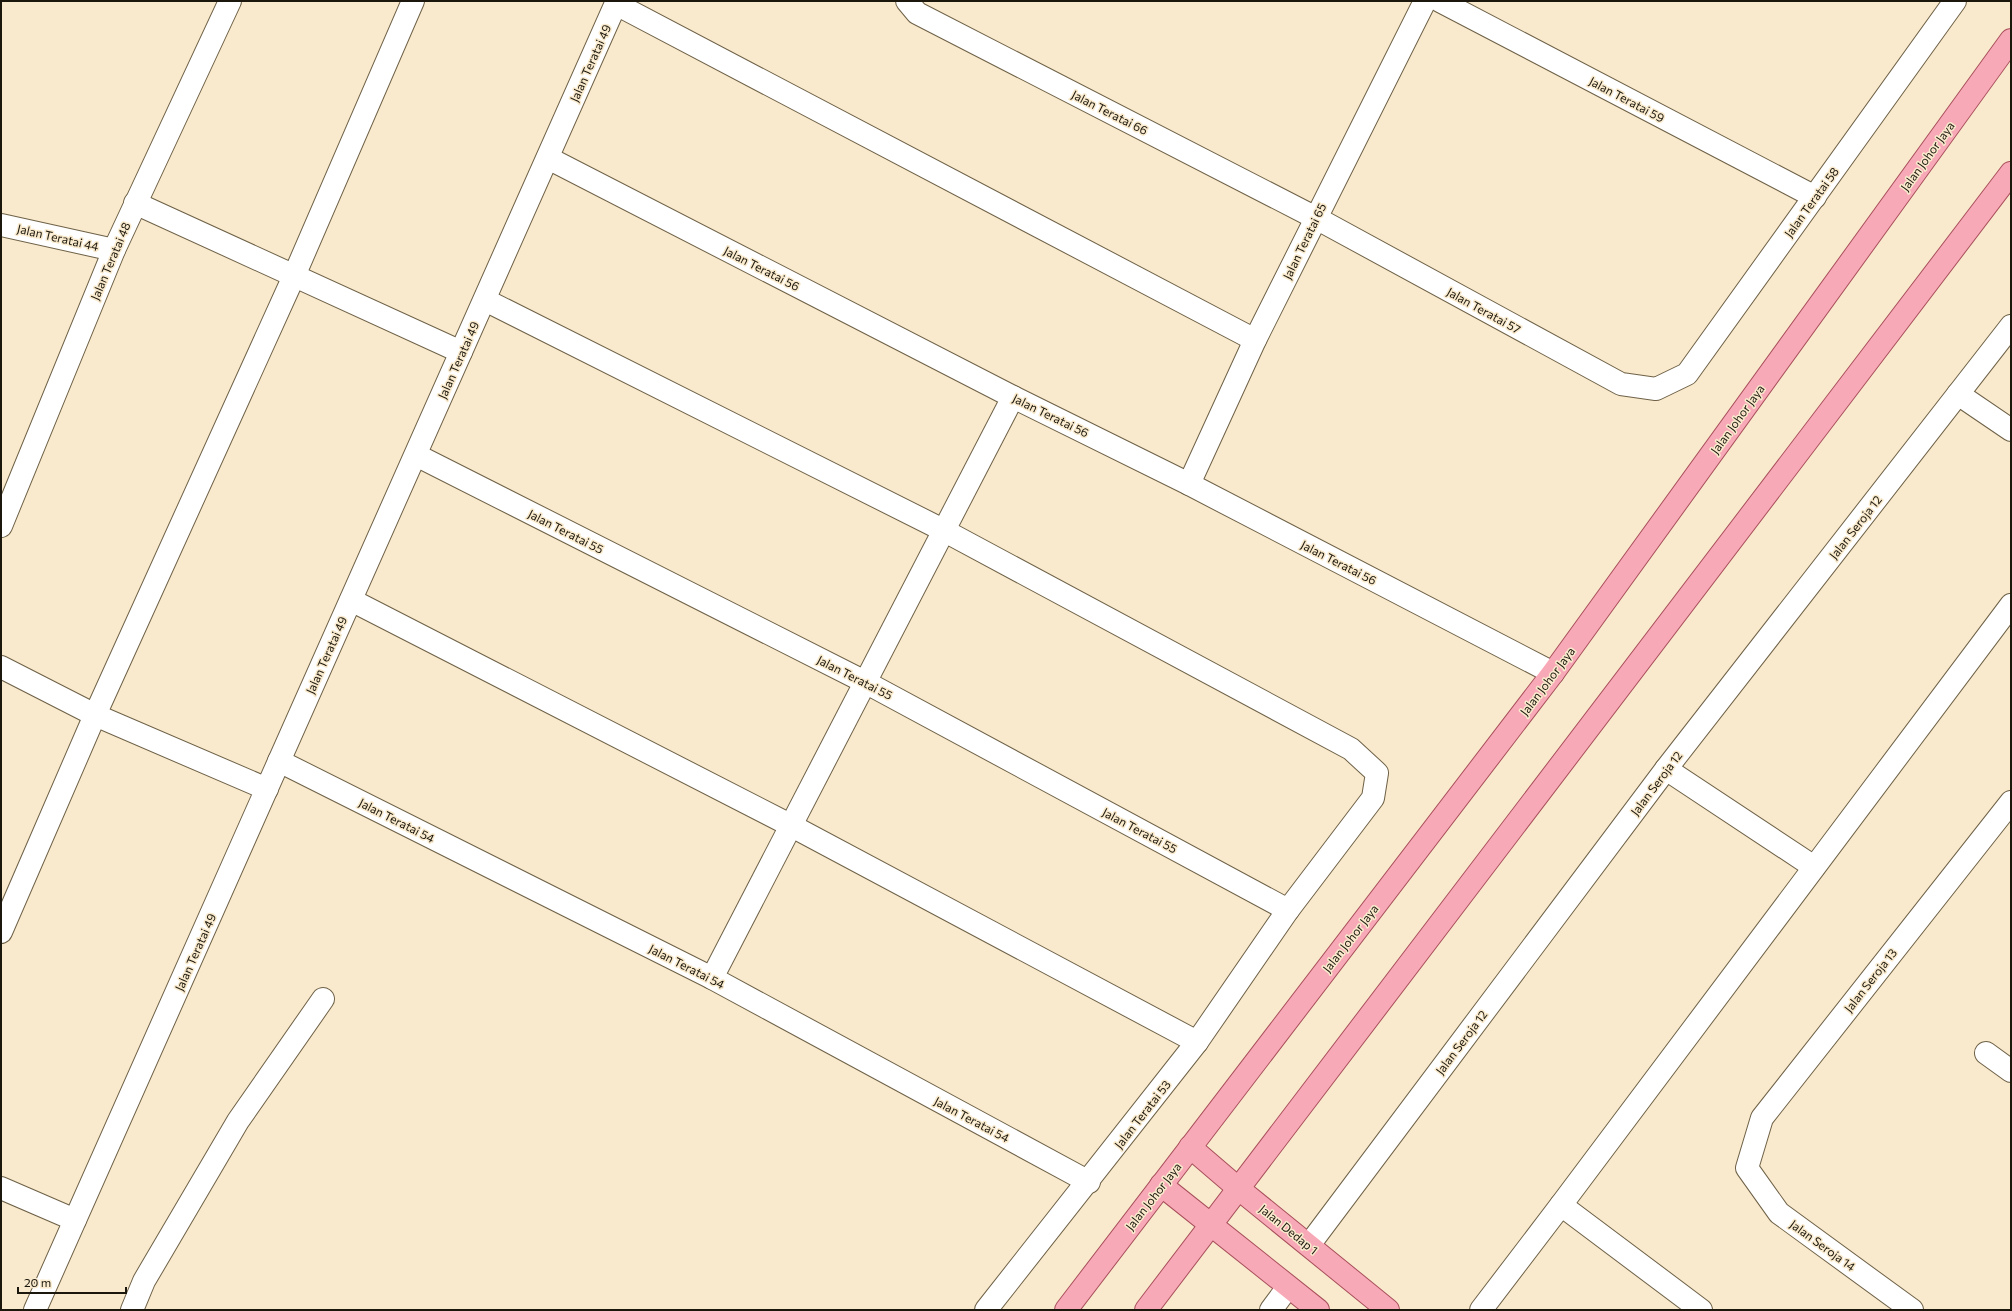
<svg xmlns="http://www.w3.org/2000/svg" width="2012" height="1311" font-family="Commissioner,sans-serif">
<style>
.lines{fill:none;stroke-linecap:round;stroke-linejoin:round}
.minor-casing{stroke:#6e6147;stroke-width:24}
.major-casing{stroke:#a8505c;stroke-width:24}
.minor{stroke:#fff;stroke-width:22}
.major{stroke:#f8a9b7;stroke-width:22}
.labels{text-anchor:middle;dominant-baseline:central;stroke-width:3;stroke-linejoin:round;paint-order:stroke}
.street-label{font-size:12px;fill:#1c170c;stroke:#f9eacd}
</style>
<rect width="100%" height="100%" fill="#f9eacd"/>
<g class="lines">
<defs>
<g id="minor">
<polyline points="907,1 917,13 1316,218 1621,384 1656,389 1687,374 1955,1"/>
<polyline points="1440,1 1815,197"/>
<polyline points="616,4 1255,340"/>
<polyline points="548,158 1013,397 1189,484 1553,673"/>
<polyline points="135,203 461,352"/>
<polyline points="1,225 114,250"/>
<polyline points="485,300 943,530 1351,749 1377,773 1373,798 1288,910 1197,1042 986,1310"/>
<polyline points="1958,394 2011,430"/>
<polyline points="416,455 865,682 1288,910"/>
<polyline points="1189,484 1255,340 1425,1"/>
<polyline points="1,526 114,250 230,1"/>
<polyline points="351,600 790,825 1197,1042"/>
<polyline points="1,667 95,715 267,789"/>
<polyline points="279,761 712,978 1089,1182"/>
<polyline points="1666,769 1814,867"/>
<polyline points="1,932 95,715 294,276 413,1"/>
<polyline points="712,978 1013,397"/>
<polyline points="1986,1053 2011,1071"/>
<polyline points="1,1188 75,1220"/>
<polyline points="1561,1205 1701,1310"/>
<polyline points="1309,1245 1666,769 2011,326"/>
<polyline points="35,1310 617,1"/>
<polyline points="132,1310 144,1281 238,1121 323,999"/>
<polyline points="1271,1310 1288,1287"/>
<polyline points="1481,1310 1561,1205 2011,605"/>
<polyline points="1912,1310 1779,1213 1747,1168 1762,1118 2011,802"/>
</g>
<g id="major">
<polyline points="1190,1147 1239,1189 1388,1310"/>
<polyline points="1161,1185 1318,1310"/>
<polyline points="1066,1310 1553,673 2011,40"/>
<polyline points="1146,1310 2011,173"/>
</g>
</defs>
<!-- minor casing -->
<use href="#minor" class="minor-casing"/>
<!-- major casing -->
<use href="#major" class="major-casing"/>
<!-- minor -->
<use href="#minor" class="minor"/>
<!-- major -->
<use href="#major" class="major"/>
</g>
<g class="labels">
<!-- street labels -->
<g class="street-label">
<text transform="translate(590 63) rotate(-66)">Jalan Teratai 49</text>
<text transform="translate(1627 99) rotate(28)">Jalan Teratai 59</text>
<text transform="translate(1110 112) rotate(27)">Jalan Teratai 66</text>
<text transform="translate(1927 156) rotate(-54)">Jalan Johor Jaya</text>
<text transform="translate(1811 202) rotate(-54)">Jalan Teratai 58</text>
<text transform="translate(58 237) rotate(13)">Jalan Teratai 44</text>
<text transform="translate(1304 241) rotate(-64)">Jalan Teratai 65</text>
<text transform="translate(110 261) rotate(-67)">Jalan Teratai 48</text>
<text transform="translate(762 268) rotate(27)">Jalan Teratai 56</text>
<text transform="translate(1484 310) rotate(29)">Jalan Teratai 57</text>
<text transform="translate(458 360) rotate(-66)">Jalan Teratai 49</text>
<text transform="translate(1051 415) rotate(26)">Jalan Teratai 56</text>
<text transform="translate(1737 419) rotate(-54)">Jalan Johor Jaya</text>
<text transform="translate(1855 527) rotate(-52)">Jalan Seroja 12</text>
<text transform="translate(566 531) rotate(27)">Jalan Teratai 55</text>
<text transform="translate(1339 562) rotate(27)">Jalan Teratai 56</text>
<text transform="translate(326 655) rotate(-66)">Jalan Teratai 49</text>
<text transform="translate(855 677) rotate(27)">Jalan Teratai 55</text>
<text transform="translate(1547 681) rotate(-53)">Jalan Johor Jaya</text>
<text transform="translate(1656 783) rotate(-53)">Jalan Seroja 12</text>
<text transform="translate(397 820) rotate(27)">Jalan Teratai 54</text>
<text transform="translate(1140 830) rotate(28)">Jalan Teratai 55</text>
<text transform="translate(1350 938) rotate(-52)">Jalan Johor Jaya</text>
<text transform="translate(195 952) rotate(-66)">Jalan Teratai 49</text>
<text transform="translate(687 966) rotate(27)">Jalan Teratai 54</text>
<text transform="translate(1870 980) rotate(-52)">Jalan Seroja 13</text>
<text transform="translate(1461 1042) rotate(-53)">Jalan Seroja 12</text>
<text transform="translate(1142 1114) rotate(-52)">Jalan Teratai 53</text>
<text transform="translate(972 1119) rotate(28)">Jalan Teratai 54</text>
<text transform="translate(1153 1196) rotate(-52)">Jalan Johor Jaya</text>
<text transform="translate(1289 1229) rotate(39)">Jalan Dedap 1</text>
<text transform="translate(1823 1245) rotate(36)">Jalan Seroja 14</text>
</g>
</g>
<!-- border -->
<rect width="2012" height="1311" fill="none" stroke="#1c170c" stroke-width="4"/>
<!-- scale -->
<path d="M18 1287v6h108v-6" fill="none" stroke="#1c170c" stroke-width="2"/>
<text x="24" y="1287" font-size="12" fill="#1c170c" stroke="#f9eacd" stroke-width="3" paint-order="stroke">20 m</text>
</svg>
